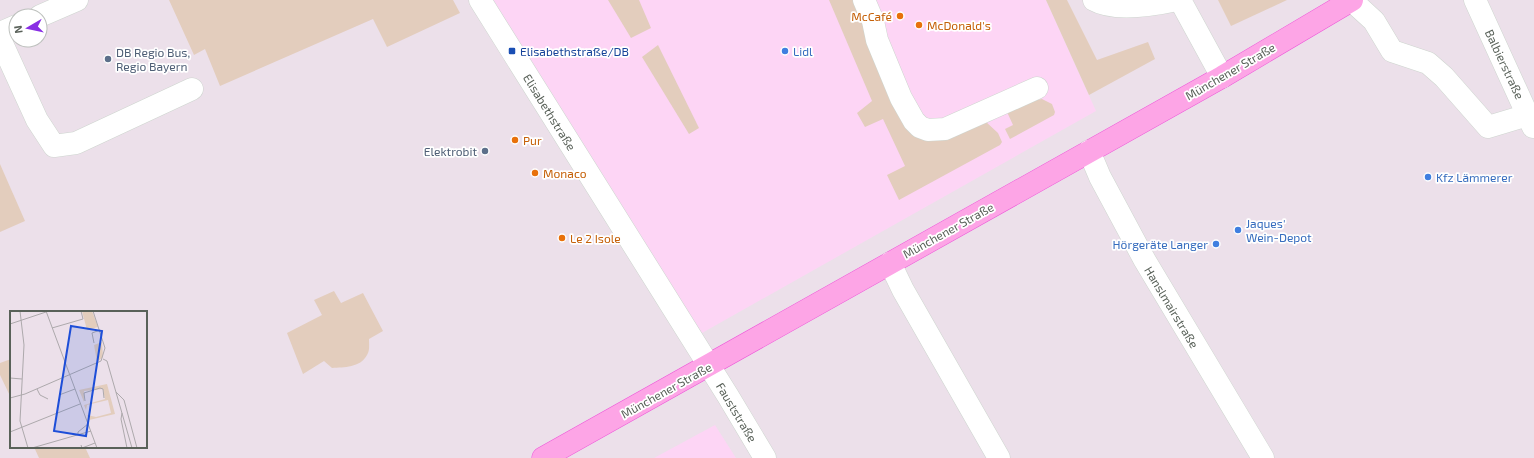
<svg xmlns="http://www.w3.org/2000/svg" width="1534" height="458" font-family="'Exo 2',sans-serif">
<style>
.commercial{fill:#fdd5f5}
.green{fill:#e3cdbd}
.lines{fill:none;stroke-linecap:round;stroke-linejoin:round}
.minor-casing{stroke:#ced5cf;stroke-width:23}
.major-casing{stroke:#ed58d9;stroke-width:23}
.minor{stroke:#fff;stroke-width:22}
.major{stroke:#fda5e6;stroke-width:22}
.food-dot{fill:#e8710a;stroke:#fff;stroke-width:1.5}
.transit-dot{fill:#1a4fb4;stroke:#fff;stroke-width:1.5}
.shop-dot{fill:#3f7fe0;stroke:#fff;stroke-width:1.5}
.service-dot{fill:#5c6f8a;stroke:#fff;stroke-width:1.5}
.labels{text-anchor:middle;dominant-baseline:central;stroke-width:3.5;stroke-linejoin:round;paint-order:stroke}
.food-label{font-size:12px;fill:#c56008;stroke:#fff;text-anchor:start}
.transit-label{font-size:12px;fill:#164399;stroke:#fff;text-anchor:start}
.shop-label{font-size:12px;fill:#366cbe;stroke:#fff;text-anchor:start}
.service-label{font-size:12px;fill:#4e5e75;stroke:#fff;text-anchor:start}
.street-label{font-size:12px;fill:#596159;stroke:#fff}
.inset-road{fill:none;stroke:#ada9ac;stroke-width:1}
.view{fill:#1d4ed8;fill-opacity:0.15;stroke:#1d4ed8;stroke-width:2}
.inset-edge{fill:none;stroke:#596159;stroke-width:2}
</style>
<rect width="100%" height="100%" fill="#ece0ea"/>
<!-- commercial -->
<g class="commercial">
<polygon points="488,0 1046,0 1096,111 702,333"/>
<polygon points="715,425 736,458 654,458"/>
</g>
<!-- green -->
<g class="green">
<polygon points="169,0 453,0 460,13 387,47 373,19 220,86 205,49 194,55"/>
<polygon points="608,0 639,0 651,28 631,38"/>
<polygon points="829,0 858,0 866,40 896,111 902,122 912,132 985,121 998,133 1002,142 1000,145 899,200 887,175 905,166 883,119 865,127 857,113 872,101"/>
<polygon points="1046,0 1067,0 1097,60 1148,42 1155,59 1089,95"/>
<polygon points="1218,0 1287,0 1231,26"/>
<polygon points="658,45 699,128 689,134 642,57"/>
<polygon points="1042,99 1052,104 1055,112 1054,115 1010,139 1005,129 1013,125 1007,112 1031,101"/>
<polygon points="0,164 25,221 0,232"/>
<path d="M 334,291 L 341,303 L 363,293 L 383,331 L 369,339 C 369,344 370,351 367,355 C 360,368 344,367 332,368 L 324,361 L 303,374 L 287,333 L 322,315 L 314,300 Z"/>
<polygon points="11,359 11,398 0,375 0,363"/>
<polygon points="34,447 85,447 90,458 39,458"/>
</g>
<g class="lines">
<defs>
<g id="minor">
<polyline points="480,0 728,396 765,458"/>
<polyline points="864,0 873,21 877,40 901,98 914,121 920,127 928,130 945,129 1037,88"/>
<path d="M 1094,0 C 1115,12 1154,5 1177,0"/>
<polyline points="1180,0 1222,77"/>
<polyline points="1351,0 1374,21 1392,51 1428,63 1444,77 1488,127 1528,115"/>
<polyline points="1475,0 1533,127"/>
<polyline points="40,16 77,0"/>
<polyline points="0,33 16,26"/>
<polyline points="0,39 37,120 54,146 76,143 192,89"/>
<polyline points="1089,151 1100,177 1144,259 1263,458"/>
<polyline points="890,263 903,290 999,458"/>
</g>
<polyline id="major" points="543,458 1222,77 1352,0"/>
</defs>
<!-- minor casing -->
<use href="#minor" class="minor-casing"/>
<!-- major casing -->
<use href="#major" class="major-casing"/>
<!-- minor -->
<use href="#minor" class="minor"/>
<!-- major -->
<use href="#major" class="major"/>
</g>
<!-- markers -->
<g class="food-dot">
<circle cx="900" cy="16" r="4"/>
<circle cx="919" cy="25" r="4"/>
<circle cx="515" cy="140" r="4"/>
<circle cx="535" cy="173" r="4"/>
<circle cx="562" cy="238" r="4"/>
</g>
<rect class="transit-dot" x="508" y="47" width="8" height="8" rx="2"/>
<g class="shop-dot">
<circle cx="785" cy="51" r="4"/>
<circle cx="1428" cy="177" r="4"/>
<circle cx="1238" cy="230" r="4"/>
<circle cx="1216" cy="244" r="4"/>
</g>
<g class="service-dot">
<circle cx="108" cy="59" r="4"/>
<circle cx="485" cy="151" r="4"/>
</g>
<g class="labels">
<!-- food labels -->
<g class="food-label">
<text x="892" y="16" text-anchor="end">McCafé</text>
<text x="927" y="25">McDonald's</text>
<text x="523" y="140">Pur</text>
<text x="543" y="173">Monaco</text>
<text x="570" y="238">Le 2 Isole</text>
</g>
<!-- transit labels -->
<g class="transit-label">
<text x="520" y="51">Elisabethstraße/DB</text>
</g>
<!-- shop labels -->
<g class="shop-label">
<text x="793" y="51">Lidl</text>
<text x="1436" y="177">Kfz Lämmerer</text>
<text x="1246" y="223">Jaques'<tspan x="1246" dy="14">Wein-Depot</tspan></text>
<text x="1208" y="244" text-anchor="end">Hörgeräte Langer</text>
</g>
<!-- service labels -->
<g class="service-label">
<text x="116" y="52">DB Regio Bus,<tspan x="116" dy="14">Regio Bayern</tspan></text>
<text x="477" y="151" text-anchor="end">Elektrobit</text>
</g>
<!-- street labels -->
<g class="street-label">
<text transform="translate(1505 64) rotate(65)">Balbierstraße</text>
<text transform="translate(1230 71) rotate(-30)">Münchener Straße</text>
<text transform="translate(550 112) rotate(58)">Elisabethstraße</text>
<text transform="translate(948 230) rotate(-29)">Münchener Straße</text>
<text transform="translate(1172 307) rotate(59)">Hanslmairstraße</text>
<text transform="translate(666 390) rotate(-29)">Münchener Straße</text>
<text transform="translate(737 412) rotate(59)">Fauststraße</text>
</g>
</g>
<!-- overview -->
<g transform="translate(10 311)">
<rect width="137" height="137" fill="#ece0ea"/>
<path d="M 72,0 L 82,0 L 88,16 L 77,19 ZM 92,31 L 93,46 L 87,51 L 84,34 ZM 97,73 L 105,103 L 79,109 L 77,104 L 86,106 L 101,102 L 98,89 L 77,94 L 76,99 L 74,94 L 95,88 L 93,78 L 74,80 L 74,91 L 69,79 Z" fill="#e3cdbd"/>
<path class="inset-road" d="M 10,0 L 14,34 L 10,110 L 18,137M 36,0 L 87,137M 0,13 L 36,1M 42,17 L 73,8 L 71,0M 84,32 L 82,22 L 90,19M 93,48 L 97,50 L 122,137M 0,67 L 12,68M 27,78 L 30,84 L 38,88M 106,81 L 114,89 L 127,137M 49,84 L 65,78M 0,87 L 15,83 L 91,50 L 95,37 L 83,0M 75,90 L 74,82 L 90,77 L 93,78 L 94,87M 112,102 L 111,108 L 117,137M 0,121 L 70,93M 68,123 L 68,121 L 78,113M 71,134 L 72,137 L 85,132M 22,137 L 81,120"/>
<path class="view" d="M 61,15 L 92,20 L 76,125 L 44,120 Z"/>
<rect width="137" height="137" class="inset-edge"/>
</g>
<!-- north arrow -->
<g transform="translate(28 28) rotate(261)"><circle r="19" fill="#ffffff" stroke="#bdc0bd"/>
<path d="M0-3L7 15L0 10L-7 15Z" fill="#882ee4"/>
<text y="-6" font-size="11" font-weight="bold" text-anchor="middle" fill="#596159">N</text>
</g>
</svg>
